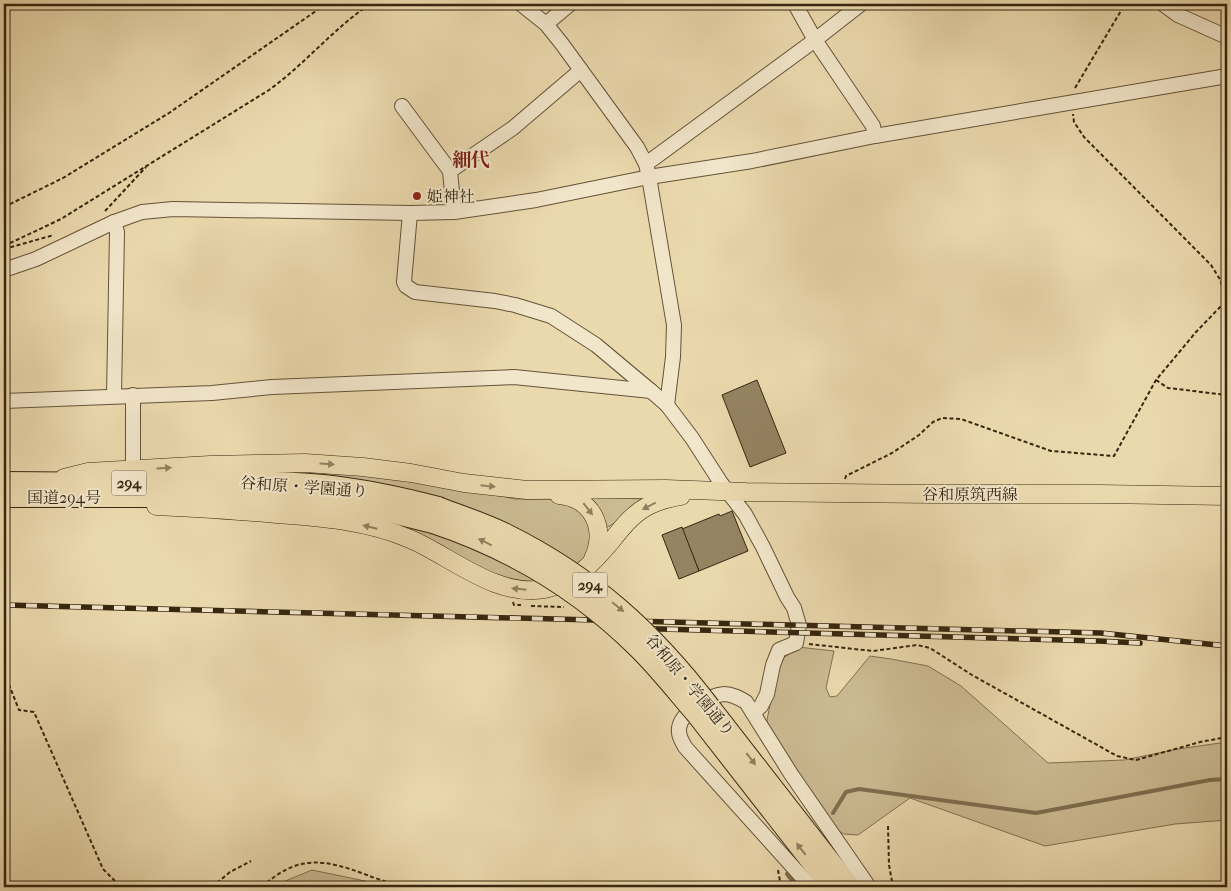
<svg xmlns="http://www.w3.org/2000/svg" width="1231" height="891" font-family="'IM FELL French Canon','Noto Serif JP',serif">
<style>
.green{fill:#ccbb93;stroke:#827051}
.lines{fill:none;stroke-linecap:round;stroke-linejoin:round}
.stream{stroke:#7e6d4e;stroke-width:4}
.building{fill:#958362;stroke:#37260f}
.minor-casing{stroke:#645337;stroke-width:16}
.major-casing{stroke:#37260f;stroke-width:19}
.highway-casing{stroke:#37260f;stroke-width:22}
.path{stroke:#37260f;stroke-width:2;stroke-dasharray:4 2.5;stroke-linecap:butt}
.minor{stroke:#f2e6ca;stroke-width:14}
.major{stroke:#ebd9ae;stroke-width:18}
.highway{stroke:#ebd9ae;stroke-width:20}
.rail-casing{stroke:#37260f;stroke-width:5.5}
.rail{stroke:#f2e6ca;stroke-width:4;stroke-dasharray:11;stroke-linecap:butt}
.highway-bridge-casing{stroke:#37260f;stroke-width:22;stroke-linecap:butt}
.highway-bridge{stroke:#ebd9ae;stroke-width:20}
.oneway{fill:#91805e}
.poi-dot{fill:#8f2418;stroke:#f2e6ca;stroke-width:2}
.labels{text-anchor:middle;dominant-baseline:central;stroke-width:4;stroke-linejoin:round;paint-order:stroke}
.shield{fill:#f2e6ca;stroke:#6f6047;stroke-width:1}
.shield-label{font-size:15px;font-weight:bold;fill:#37260f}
.poi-label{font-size:16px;fill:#37260f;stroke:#f2e6ca;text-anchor:start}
.street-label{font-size:16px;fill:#37260f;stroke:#f2e6ca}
.quarter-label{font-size:19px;font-weight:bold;fill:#7a1f14;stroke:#f2e6ca}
</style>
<rect width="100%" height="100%" fill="#ebd9ae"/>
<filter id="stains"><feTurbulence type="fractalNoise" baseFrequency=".004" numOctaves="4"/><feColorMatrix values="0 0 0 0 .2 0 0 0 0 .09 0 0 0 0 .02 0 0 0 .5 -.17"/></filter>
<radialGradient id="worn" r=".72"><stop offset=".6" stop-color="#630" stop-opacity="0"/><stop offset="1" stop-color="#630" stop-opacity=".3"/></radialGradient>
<!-- green -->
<g class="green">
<polygon points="310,468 445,484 515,499 559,499 587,515 594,546 578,567 211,474"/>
<polygon points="581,497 647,499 622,519 604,529"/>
<polygon points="363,511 456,538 546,583 508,583"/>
<polygon points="798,647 834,651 826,688 830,697 837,696 870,656 891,659 928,666 961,686 1048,763 1124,760 1178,749 1227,742 1227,820 1175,824 1045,846 910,798 858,835 844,834 834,829 766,725 775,680 781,660"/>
<polygon points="312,870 365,881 375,887 276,887 278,884"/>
</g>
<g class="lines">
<!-- stream -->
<g class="stream">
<polyline points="833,813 846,792 859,789 1036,813 1210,780 1227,779"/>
<polyline points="790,871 787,874 797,887"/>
</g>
</g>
<!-- building -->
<g class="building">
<polygon points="757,380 786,453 750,467 722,395"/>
<polygon points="732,511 748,551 699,571 682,529 719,514 720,516"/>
<polygon points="682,527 699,571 679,579 662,535"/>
</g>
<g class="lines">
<defs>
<g id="minor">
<polyline points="521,4 546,24 562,44 637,147 646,164 649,177 674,325 673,357 667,405"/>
<polyline points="795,4 815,40 873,126 875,136"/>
<polyline points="1163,4 1178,15 1227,37"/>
<polyline points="546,24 570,4"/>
<polyline points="402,106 450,171 454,212"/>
<polyline points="646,164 815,40 861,4"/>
<polyline points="450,171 513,128 581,70"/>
<polyline points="410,213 404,282 406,286 415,292 495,301 515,305 551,316 596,345 651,391 667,405 692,438 721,483 745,514 763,547 787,597 794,608 799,625 796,643 779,650 773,665 767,694 761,706 753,713"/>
<polyline points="114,222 117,232 114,396"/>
<polyline points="4,270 36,259 114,222 142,212 173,209 410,213 454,212 536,200 649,177 752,161 875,136 1227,76"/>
<polyline points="4,401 212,393 272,387 514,377 651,391"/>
<polyline points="133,479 133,395"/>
<path d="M 811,887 L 685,747 C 682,741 678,736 679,728 C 681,713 709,695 724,694 C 732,694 739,698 746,702 L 791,774 L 869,887"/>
</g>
<g id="major">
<polyline points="64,478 88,472 210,465 305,463 363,467 411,473 464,483 527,490 666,489 746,492 934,494 1099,494 1227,496"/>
<path d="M 559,495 C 593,498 607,529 593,559"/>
<path d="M 156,506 C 196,508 236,510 277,514 C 321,517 368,521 410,539 C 452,557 496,598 545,589 C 575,583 594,562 613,539 C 620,530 627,521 636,514 C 649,503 664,499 681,496"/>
</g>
<g id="highway">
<path d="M 4,482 C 47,482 90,483 133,483 C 196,483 260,479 323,485 C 362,489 400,497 438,507"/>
<polyline points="4,497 288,497 361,505 433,523"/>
<polyline points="710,707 850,887"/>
<polyline points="697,715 831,887"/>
</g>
</defs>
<!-- minor casing -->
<use href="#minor" class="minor-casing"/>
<!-- major casing -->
<use href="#major" class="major-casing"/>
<!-- highway casing -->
<use href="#highway" class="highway-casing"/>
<!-- path -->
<g class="path">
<polyline points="1075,88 1125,4"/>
<polyline points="4,207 63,178 169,113 326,4"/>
<polyline points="105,211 146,167"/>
<path d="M 4,246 L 61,219 L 269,90 C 305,64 333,29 370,4"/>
<polyline points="4,249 54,235"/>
<polyline points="1156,380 1168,388 1227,395"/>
<polyline points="845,479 846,476 892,453 919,435 933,422 942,418 961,419 1051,451 1114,456 1156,380 1196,332 1222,305 1223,295 1221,281 1211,265 1084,137 1074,122 1073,114"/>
<polyline points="513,602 514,605 521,605"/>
<polyline points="531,606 564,607"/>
<polyline points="809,644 873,651 917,645 930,648 972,675 1117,756 1136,760 1200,742 1227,737"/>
<polyline points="4,672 19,710 34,712 103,869 121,887"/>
<polyline points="888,826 889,865 893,887"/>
<polyline points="778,870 781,887"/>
<polyline points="212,887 230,872 251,861"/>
<path d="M 262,887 C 298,854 324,859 367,875 C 376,879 388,881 396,887"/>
</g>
<!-- minor -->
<use href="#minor" class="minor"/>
<!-- major -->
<use href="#major" class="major"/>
<!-- highway -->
<use href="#highway" class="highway"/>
<defs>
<g id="rail">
<polyline points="4,605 1101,633 1227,646"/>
<polyline points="623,628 1098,641 1140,643"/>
</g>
</defs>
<!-- rail casing -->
<use href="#rail" class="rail-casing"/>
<!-- rail -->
<use href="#rail" class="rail"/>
<defs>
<g id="highway-bridge">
<path d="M 438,507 C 461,516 484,523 506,534 C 591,576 653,632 710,707"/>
<path d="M 433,523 C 511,549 581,591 639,649 C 660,670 678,693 697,715"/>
</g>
</defs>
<!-- highway-bridge casing -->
<use href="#highway-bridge" class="highway-bridge-casing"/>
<!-- highway-bridge -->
<use href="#highway-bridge" class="highway-bridge"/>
</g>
<!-- one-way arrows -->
<defs><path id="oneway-solid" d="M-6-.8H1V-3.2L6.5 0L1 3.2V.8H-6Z" transform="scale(1.25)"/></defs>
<g class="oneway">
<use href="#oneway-solid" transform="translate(327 464) rotate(4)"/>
<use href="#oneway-solid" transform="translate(164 468) rotate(-4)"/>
<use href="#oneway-solid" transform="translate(488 486) rotate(6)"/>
<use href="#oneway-solid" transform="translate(649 506) rotate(153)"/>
<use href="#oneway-solid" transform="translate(588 509) rotate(52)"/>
<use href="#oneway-solid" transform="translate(370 527) rotate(-167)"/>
<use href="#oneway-solid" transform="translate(485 542) rotate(-154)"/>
<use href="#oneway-solid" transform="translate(519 589) rotate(-174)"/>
<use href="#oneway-solid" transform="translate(618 607) rotate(39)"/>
<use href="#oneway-solid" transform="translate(751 759) rotate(52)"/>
<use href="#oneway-solid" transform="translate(801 849) rotate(-128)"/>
</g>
<!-- markers -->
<circle class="poi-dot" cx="417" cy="196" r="5"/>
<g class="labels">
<!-- shield labels -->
<g class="shield">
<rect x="111.5" y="470.5" width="35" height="25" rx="4"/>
<rect x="572.5" y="572.5" width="35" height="25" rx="4"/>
</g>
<g class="shield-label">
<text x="129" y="483">294</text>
<text x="590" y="585">294</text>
</g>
<!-- poi labels -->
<g class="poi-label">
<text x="427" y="196">姫神社</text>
</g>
<!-- street labels -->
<g class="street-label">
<text transform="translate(304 487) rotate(4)">谷和原・学園通り</text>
<text x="970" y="494">谷和原筑西線</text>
<text x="64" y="497">国道294号</text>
<text transform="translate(690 685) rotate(50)">谷和原・学園通り</text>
</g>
<!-- quarter labels -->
<g class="quarter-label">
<text x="471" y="160">細代</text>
</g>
</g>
<!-- margin -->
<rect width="1231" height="891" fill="none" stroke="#ebd9ae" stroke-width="20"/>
<rect x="5" y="5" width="1221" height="881" fill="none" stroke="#37260f" stroke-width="2.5"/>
<rect x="10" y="10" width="1211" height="871" fill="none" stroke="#37260f"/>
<rect width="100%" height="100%" filter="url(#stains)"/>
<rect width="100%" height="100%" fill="url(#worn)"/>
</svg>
